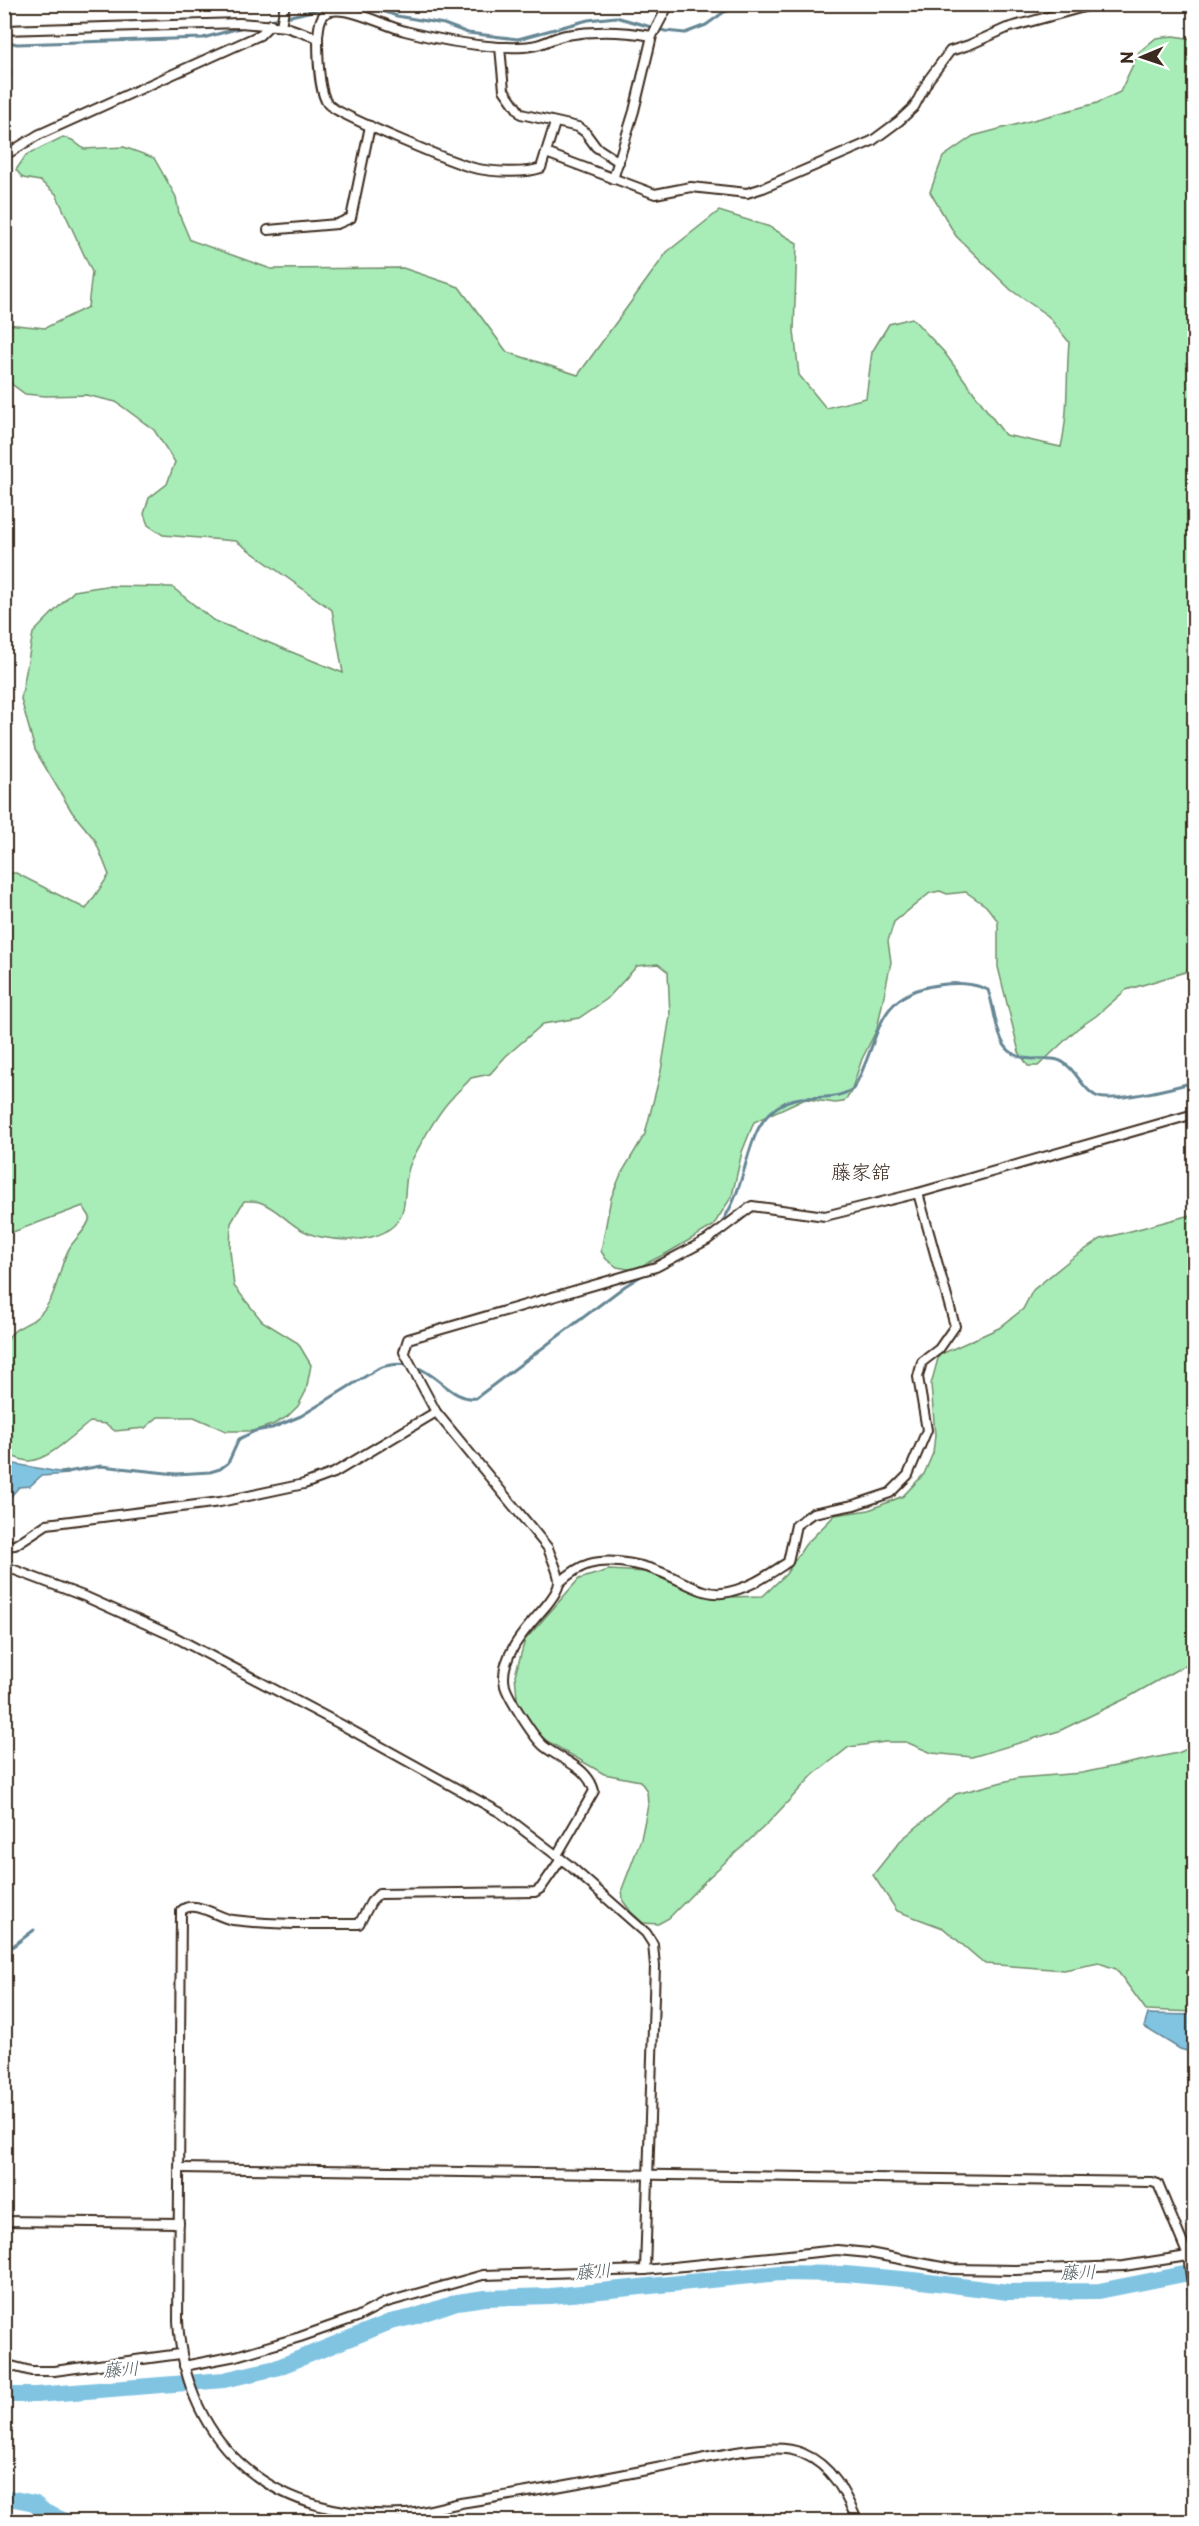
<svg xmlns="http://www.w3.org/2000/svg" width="1199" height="2526" font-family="'Playpen Sans','Klee One',sans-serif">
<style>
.green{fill:#a8edb8;stroke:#728c6b;stroke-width:1.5}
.water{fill:#81c4e2;stroke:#658694;stroke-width:1.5}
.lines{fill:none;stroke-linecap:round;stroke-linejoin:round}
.stream{stroke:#658694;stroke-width:3}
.river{stroke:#81c4e2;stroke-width:16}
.street-casing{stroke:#3b2a1e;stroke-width:12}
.primary-casing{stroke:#3b2a1e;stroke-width:16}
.street{stroke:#fff;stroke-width:8}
.primary{stroke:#fcde96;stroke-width:12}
.labels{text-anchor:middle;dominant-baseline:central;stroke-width:4.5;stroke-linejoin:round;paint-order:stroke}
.water-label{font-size:18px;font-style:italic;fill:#546063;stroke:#fff}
.quarter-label{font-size:20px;fill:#3b2a1e;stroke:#fff}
</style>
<rect width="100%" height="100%" fill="#fff"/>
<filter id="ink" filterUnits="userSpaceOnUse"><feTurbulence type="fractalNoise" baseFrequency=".0167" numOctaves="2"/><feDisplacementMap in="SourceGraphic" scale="12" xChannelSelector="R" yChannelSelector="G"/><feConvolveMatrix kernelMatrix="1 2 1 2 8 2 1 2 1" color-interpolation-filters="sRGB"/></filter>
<g filter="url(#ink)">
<!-- green -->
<g class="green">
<path d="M 1173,36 L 1194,39 L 1194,964 L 1185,972 L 1126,990 L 1096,1016 L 1077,1029 L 1038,1066 L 1028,1066 L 1019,1052 L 998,967 L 998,921 L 986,906 L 966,892 L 947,894 L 940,891 L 930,893 L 894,922 L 888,941 L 891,962 L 877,1029 L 862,1059 L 850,1094 L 843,1102 L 835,1103 L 807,1099 L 799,1101 L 754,1122 L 742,1152 L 732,1196 L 713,1226 L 669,1252 L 633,1270 L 617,1267 L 606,1259 L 601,1251 L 611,1198 L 621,1174 L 645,1134 L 661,1071 L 670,1016 L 668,972 L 658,964 L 637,966 L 607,999 L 579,1018 L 543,1024 L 506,1056 L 490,1074 L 471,1078 C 464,1087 458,1090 452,1098 C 439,1111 421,1143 412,1160 C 405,1174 406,1189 404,1204 C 399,1242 350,1243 321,1237 C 292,1231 285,1213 262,1203 C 257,1200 249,1201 244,1201 L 231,1223 L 230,1250 L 234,1286 L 262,1321 L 298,1343 L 311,1365 L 306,1391 L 298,1406 L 287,1417 L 272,1425 L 253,1431 L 226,1431 L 194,1417 L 158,1417 L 145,1428 L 115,1431 L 106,1424 L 90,1422 C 75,1433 47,1462 28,1461 C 21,1460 12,1456 5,1454 C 4,1427 0,1361 8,1339 C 13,1327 29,1325 37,1317 C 59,1298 57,1268 70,1247 C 77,1236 87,1230 90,1217 L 83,1206 L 5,1235 L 5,873 L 16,873 L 86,909 L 109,875 L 95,840 L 72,812 L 35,750 L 21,699 L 33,633 L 74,591 L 106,586 L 172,587 L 213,620 L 343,673 L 332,610 L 236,541 L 163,535 L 148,525 L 144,514 L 149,498 L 167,484 L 175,462 L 154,430 L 116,402 L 86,395 L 46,396 L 25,394 L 5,379 L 4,329 L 7,324 L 45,328 L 88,307 L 92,272 L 56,194 L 40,181 L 23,178 L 16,170 L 26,155 L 63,137 L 72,140 L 84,149 L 124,147 L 154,158 L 176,197 L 179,214 L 190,240 L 271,269 L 403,268 L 459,287 L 507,352 L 578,375 L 667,252 L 719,211 L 770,227 L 797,243 L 794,331 L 799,375 L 826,408 L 866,398 L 872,352 L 889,324 L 912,318 L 944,352 L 1005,435 L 1061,447 C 1069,412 1066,377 1069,342 L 1048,316 L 1011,290 L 956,236 L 930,192 L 943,157 L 973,136 L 1097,103 L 1120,92 L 1139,52 L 1156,38 Z"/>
<polygon points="1194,1214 1194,1660 1127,1698 1059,1731 972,1757 932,1753 906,1742 885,1742 849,1747 813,1775 767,1824 708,1878 669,1918 658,1924 643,1923 631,1912 623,1901 622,1889 641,1839 648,1805 647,1791 640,1781 604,1774 547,1741 530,1726 518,1709 515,1675 525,1640 579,1579 609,1570 647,1572 688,1590 729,1597 763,1596 786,1574 805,1545 835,1515 869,1510 903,1496 924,1474 933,1453 935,1435 931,1384 939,1355 999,1328 1023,1309 1033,1290 1071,1259 1101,1239"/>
<polygon points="1194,1746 1194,2012 1146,2010 1116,1969 1099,1963 1064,1970 985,1964 943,1928 897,1911 873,1875 900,1841 956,1794 1018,1778 1082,1773 1125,1764 1178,1753"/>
</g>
<!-- water -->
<g class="water">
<polygon points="5,1459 15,1464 69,1474 41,1476 30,1486 19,1487 11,1496 5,1498"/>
<polygon points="1148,2014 1194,2015 1194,2053 1180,2049 1144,2027"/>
</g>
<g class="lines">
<!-- stream -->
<g class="stream">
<polyline points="363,4 397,16 444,24 468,33 518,39 588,20 616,17 665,31 685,33 706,25 724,12 745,4"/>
<path d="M 262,22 C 286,16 309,14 332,4"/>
<polyline points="4,41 17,44 203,38 247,26"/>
<path d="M 720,1226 C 727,1214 734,1203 738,1189 C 750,1157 751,1118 786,1102 C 808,1092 828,1104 853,1089 C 881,1043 871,994 938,985 C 955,983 972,982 988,990 C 999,1020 993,1058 1033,1059 C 1043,1059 1056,1057 1064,1063 C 1077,1071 1082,1089 1096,1096 C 1111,1104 1176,1087 1194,1082"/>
<polyline points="697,1241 710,1234"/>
<path d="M 61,1473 L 101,1466 L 176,1474 L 210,1472 L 220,1469 L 228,1463 L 239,1439 L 255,1431 L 272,1428 L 301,1416 L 379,1368 C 431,1350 443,1402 476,1398 L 625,1286 L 646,1273"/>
<polyline points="4,1953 34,1930"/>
</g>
<!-- river -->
<g class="river">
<polyline points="4,2395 36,2395 224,2380 276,2368 390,2322 413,2317 457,2302 485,2298 551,2296 780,2273 845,2274 913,2280 1008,2292 1099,2291 1194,2272"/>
<polyline points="4,2497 34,2503 45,2512 68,2522"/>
</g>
<defs>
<g id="street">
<polyline points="281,26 285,4"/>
<polyline points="4,30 240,23 286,27 318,38"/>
<polyline points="500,47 504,90 521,114 578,127 585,132 596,147 619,162"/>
<path d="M 555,123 L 541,168 C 525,174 491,172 474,168 C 456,164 336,114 328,104 C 318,92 318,53 318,37 C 319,28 319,13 331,11 C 351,7 385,26 405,31 C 435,39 468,45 499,47 C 509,47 521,48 531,46 C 543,45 554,37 566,35 C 596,30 623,31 652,36"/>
<polyline points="546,153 655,194 691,187 747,193 763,188 872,141 899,121 914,107 929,79 950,51 969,45 1007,28 1095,4"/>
<polyline points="4,156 38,135 260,35 271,24"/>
<polyline points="613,179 634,111 652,36 669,4"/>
<polyline points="268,230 337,224 351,218 370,126"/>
<polyline points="4,1546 15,1545 47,1524 220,1502 304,1484 334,1473 436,1412"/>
<polyline points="4,1566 86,1597 173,1636 342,1725 501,1813 569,1865 646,1933 653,1944 655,1966 645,2270"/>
<path d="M 559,1583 C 568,1575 578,1567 589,1564 C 613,1557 649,1566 670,1576 C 686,1583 704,1595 722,1593 C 747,1590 768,1575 788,1562 L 796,1525 L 813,1513 L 854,1505 L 890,1493 L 908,1475 L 927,1430 L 918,1377 L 922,1362 L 939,1349 L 955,1326 L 918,1193"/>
<path d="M 557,1855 L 594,1791 C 588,1767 563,1761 545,1747 C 535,1740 508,1697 505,1686 C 498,1657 528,1627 545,1607 C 550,1601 558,1591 559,1583 C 560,1573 551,1558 548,1548 L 436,1412 L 404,1352 L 408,1339 L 656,1267 L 707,1240 L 752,1206 L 825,1216 L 918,1193 L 1194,1114"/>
<path d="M 561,1859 L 541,1888 L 535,1892 L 379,1894 L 371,1902 L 359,1924 C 317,1924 275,1925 233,1920 C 218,1918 193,1898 181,1911 L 178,2321 C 186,2451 278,2521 405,2514 C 426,2513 446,2505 467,2502 C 537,2491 607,2478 677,2464 C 708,2458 774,2440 802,2453 C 833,2466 845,2493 858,2522"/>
<polyline points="180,2168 1152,2182 1158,2184 1188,2256 1194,2298"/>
<polyline points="4,2221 179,2223"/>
<polyline points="4,2364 31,2371 54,2371 180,2354"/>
<polyline points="184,2366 236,2356 300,2337 357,2317 384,2303 483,2275 645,2270 837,2250 869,2253 952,2269 1015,2270 1124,2266 1194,2255"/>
</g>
<polyline id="primary" points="4,72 4,74"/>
</defs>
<!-- street casing -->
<use href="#street" class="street-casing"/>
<!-- primary casing -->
<use href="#primary" class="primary-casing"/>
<!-- street -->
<use href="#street" class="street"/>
<!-- primary -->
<use href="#primary" class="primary"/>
</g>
</g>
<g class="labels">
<!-- water labels -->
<g class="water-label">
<text transform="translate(593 2270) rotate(-5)">藤川</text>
<text transform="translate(1078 2271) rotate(-2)">藤川</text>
<text transform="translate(121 2368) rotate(-4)">藤川</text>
</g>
<!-- quarter labels -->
<g class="quarter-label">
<text x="861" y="1171">藤家舘</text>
</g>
</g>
<!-- margin -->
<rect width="1199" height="2526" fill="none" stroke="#fff" stroke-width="24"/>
<rect x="12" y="12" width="1175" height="2502" fill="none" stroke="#3b2a1e" stroke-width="2" filter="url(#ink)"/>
<!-- north arrow -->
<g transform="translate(1142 57) rotate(268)" stroke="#ffffff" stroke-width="4.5" paint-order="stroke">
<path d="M0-4.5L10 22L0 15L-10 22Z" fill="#3b2a1e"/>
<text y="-9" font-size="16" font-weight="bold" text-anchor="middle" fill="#3b2a1e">N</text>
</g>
</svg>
